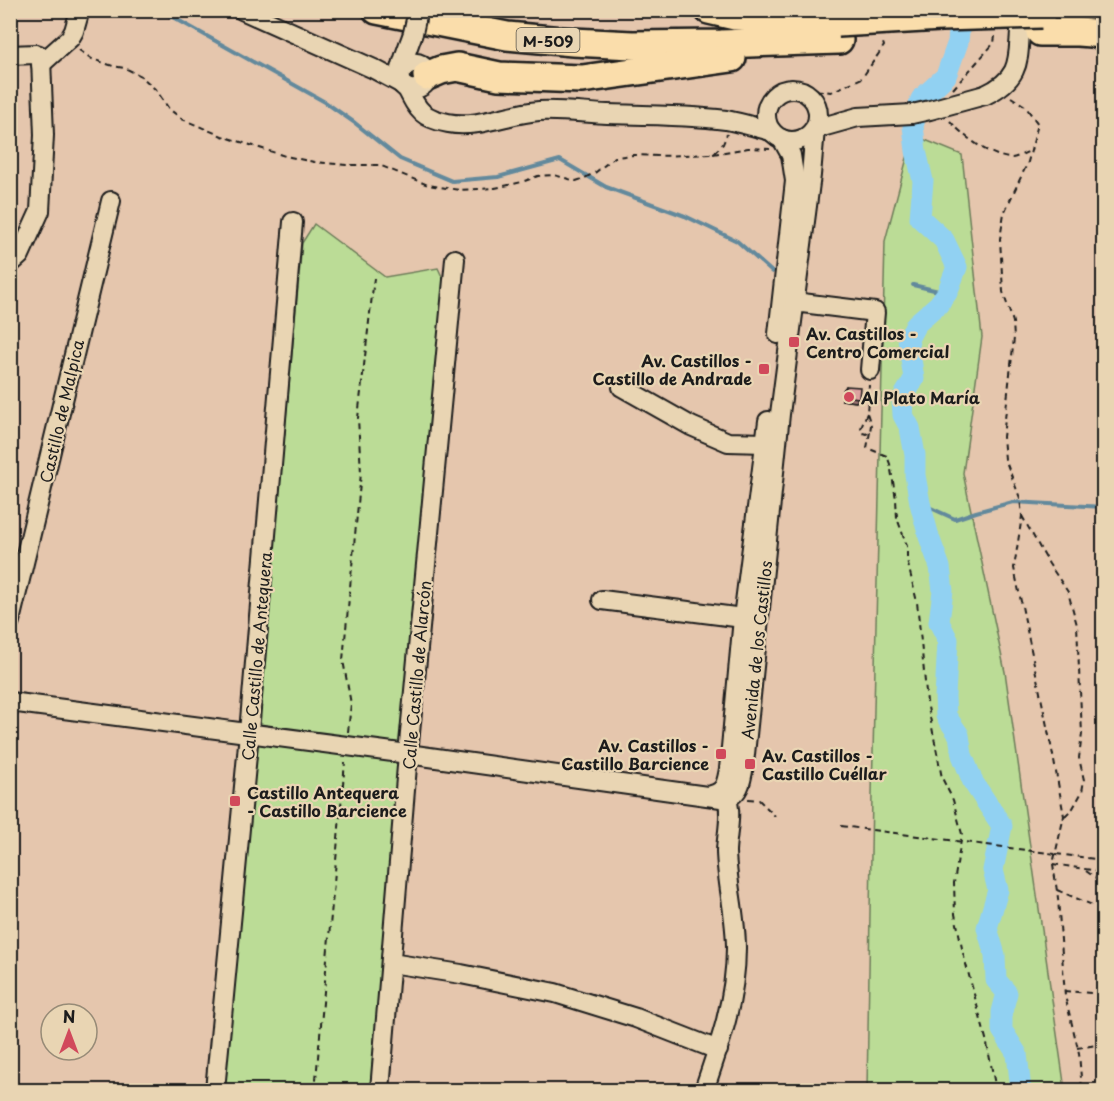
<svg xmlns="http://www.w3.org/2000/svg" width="1114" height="1101" font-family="'Playpen Sans',sans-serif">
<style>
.green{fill:#bbdc96;stroke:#6c7c59;stroke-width:1.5}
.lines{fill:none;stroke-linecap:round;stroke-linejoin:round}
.stream{stroke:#62899c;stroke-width:4}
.river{stroke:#91d1f2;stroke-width:21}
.minor-casing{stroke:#1c1c1c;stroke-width:22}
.highway-casing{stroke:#1c1c1c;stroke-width:32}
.path{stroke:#1c1c1c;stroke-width:2;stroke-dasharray:6 4.5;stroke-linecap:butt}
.minor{stroke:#e9d5b3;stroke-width:18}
.highway{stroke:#faddab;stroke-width:27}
.minor-bridge-casing{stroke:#1c1c1c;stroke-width:22;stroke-linecap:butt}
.highway-bridge-casing{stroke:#1c1c1c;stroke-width:32;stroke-linecap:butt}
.path-bridge{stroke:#1c1c1c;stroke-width:2;stroke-dasharray:6 4.5;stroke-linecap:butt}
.minor-bridge{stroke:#e9d5b3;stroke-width:18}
.highway-bridge{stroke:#faddab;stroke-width:27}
.wall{fill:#be8c8a;stroke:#1c1c1c;stroke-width:1.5}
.shaded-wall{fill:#9b7270;stroke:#1c1c1c;stroke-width:1.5}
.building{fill:#dda3a0;stroke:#1c1c1c;stroke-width:1.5}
.poi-dot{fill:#d1495b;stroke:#e9d5b3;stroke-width:2}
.labels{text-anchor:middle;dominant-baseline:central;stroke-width:4.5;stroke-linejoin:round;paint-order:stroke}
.shield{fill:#e9d5b3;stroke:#5a5449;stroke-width:1.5}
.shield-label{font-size:15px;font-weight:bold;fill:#1c1c1c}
.poi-label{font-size:16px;font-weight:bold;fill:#1c1c1c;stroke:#e9d5b3;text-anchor:start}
.street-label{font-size:16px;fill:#1c1c1c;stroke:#e9d5b3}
</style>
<rect width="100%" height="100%" fill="#e5c6ad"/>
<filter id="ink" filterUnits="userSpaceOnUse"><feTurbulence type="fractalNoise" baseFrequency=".0167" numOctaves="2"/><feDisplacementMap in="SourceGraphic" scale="12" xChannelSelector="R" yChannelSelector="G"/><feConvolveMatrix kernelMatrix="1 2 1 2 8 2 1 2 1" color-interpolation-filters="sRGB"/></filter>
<g filter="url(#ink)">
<!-- green -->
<g class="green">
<polygon points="913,135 962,155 982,337 963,473 1005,672 1065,1090 867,1090 872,795 885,241"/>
<polygon points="314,224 385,277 438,268 445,283 371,1090 225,1090 302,243"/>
</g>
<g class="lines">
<!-- stream -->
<g class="stream">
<polyline points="160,10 325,102 355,123 400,159 452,181 498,177 560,160 606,187 685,216 737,241 772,272"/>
<polyline points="913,285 947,293"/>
<polyline points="920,503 955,519 976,512 1013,502 1104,507"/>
</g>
<!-- river -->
<polyline class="river" points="961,10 958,42 946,76 921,99 913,126 916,151 923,181 920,218 944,240 957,267 947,293 938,305 916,324 908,339 914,379 902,399 903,415 910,428 915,455 915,475 920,503 929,537 940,567 943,591 939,622 948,640 945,697 946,716 959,735 962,755 973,782 1002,826 993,870 998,890 987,928 995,955 996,980 1007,993 1002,1012 1002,1030 1017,1054 1021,1090"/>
<defs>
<g id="minor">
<polyline points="242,10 374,69 402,84"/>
<polyline points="10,55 36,54 39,55 41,59 44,135 40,211 20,255 10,264"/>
<polyline points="41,64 70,38 74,31 78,17"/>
<path d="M 402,70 C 408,62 419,59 425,69 C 438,90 396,99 400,74 C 402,61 409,45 413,33"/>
<path d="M 406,87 C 418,110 421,118 448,123 C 478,129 509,113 539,111 C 561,110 585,113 607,114 C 647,115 687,115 726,120 C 741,123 756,127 771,131"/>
<circle cx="792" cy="115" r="26"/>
<path d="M 985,95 C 1030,74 1014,50 1023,10"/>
<polyline points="815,129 858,117"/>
<polyline points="794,302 875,312 870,370"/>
<polyline points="778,334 795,181 791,155 782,139"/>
<polyline points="622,387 691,426 728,442 765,443"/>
<polyline points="602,600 743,618"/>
<polyline points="10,621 111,201"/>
<path d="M 10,702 L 408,754 L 721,798 C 740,798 742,779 744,764 L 780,414 L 811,175 L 815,129"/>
<path d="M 708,796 C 726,792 726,784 729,769 L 743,618 L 768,421"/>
<polyline points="391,963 461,974 555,993 636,1018 718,1050"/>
<polyline points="215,1090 247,755 293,222"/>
<polyline points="380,1090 408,754 455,259"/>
<path d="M 704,1090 C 720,1044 736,998 736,948 C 736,916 727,884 726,852 C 726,835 736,802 721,791"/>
</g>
<g id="highway">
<polyline points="377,10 507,36 573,42 632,45 721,44 839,40"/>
<polyline points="709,10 735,16 779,18 815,24"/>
<polyline points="1040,32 1078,32 1104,34"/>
<polyline points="427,76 441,70 457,67 499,76 582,79 732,58"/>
</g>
</defs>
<!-- minor casing -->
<use href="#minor" class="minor-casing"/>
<!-- highway casing -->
<use href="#highway" class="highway-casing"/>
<!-- path -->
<g class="path">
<polyline points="79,50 92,59 113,66 125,68 141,76 156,90 169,109 182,119 222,136 285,156 314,162 346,165 379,165 428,185 459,190 495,188 522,182 538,176 554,175 576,181 585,178 596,172 615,157 634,155 659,156 713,154 723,144 727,134"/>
<polyline points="796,88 831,92 862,78 884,46 882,40"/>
<polyline points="953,89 994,43 995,36"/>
<polyline points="1011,97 1025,106 1038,124 1028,162 1004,213 1000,239 1003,292 1013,322 1014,338 1003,437 1005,459 1020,498 1022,516 1014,568 1052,750 1064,816 1053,864 1058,898 1065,996 1079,1053 1082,1090"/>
<path d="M 950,121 C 963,136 991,158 1012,158 C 1018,157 1025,153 1030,151"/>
<polyline points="713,154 748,148 770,149"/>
<polyline points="867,413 861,428 863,433 866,434 870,432 871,425 867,413 869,385"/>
<polyline points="870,432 867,448 887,456 890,464 896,499 897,518 907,546 907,560 917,602 927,702 942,778 953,800 962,834 954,883 955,914 963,953 986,1039 996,1090"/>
<polyline points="1022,516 1049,564 1068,592 1077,625 1082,734 1079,758 1084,780 1082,792 1073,808 1065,816"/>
<polyline points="348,732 351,704 343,660 361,473 358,418 374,278"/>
<polyline points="748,799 759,800 775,816"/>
<polyline points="1056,854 1104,860"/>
<polyline points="1053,864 1104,872"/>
<polyline points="1086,871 1104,884"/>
<polyline points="1057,890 1104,910"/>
<polyline points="1064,991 1104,994"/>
<polyline points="1077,1048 1104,1044"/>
<polyline points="315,1090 345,762"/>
</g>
<!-- minor -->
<use href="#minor" class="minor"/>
<!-- highway -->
<use href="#highway" class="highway"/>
<defs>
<g id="minor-bridge">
<polyline points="413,33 418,10"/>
<polyline points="858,117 912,114 930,110 985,95"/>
</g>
<polyline id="highway-bridge" points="838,23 941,17 1041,14"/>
</defs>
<!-- minor-bridge casing -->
<use href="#minor-bridge" class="minor-bridge-casing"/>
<!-- highway-bridge casing -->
<use href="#highway-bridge" class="highway-bridge-casing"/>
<!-- path-bridge -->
<polyline class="path-bridge" points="841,826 1056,854"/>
<!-- minor-bridge -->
<use href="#minor-bridge" class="minor-bridge"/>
<!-- highway-bridge -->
<use href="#highway-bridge" class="highway-bridge"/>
</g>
<!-- wall -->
<polygon class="wall" points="846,386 859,398 856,402 842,400 843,390"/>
<!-- shaded-wall -->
<polygon class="shaded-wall" points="845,396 859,398 856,402 842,400"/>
<!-- building -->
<polygon class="building" points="846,386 860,387 859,398 845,396"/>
</g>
<!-- markers -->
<g class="poi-dot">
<rect x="788" y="336" width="12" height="12" rx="3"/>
<rect x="758" y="363" width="12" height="12" rx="3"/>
<circle cx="849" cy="397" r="6"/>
<rect x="715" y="748" width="12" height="12" rx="3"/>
<rect x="744" y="758" width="12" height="12" rx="3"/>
<rect x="229" y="795" width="12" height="12" rx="3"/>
</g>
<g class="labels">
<!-- shield labels -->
<rect class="shield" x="516.5" y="28" width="63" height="24" rx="4.5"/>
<g class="shield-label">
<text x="548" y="40">M-509</text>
</g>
<!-- poi labels -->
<g class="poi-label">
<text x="806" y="333">Av. Castillos -<tspan x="806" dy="18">Centro Comercial</tspan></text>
<text x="752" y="360" text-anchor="end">Av. Castillos -<tspan x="752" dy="18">Castillo de Andrade</tspan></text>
<text x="861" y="397">Al Plato María</text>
<text x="709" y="745" text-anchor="end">Av. Castillos -<tspan x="709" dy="18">Castillo Barcience</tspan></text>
<text x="762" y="755">Av. Castillos -<tspan x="762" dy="18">Castillo Cuéllar</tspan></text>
<text x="247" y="792">Castillo Antequera<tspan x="247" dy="18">- Castillo Barcience</tspan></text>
</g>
<!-- street labels -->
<g class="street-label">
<text transform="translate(61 411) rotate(-77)">Castillo de Malpica</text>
<text transform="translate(756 650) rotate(-84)">Avenida de los Castillos</text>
<text transform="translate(256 656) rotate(-85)">Calle Castillo de Antequera</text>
<text transform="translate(416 675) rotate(-85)">Calle Castillo de Alarcón</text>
</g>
</g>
<!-- margin -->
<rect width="1114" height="1101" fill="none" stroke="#e9d5b3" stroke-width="36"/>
<rect x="18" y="18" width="1078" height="1065" fill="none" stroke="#1c1c1c" stroke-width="2" filter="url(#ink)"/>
<!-- north arrow -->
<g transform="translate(69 1032)"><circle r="28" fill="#e9d5b3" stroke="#978b77" stroke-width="1.5"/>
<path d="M0-4.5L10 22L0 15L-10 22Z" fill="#d1495b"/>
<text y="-9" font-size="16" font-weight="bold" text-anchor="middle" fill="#1c1c1c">N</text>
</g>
</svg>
